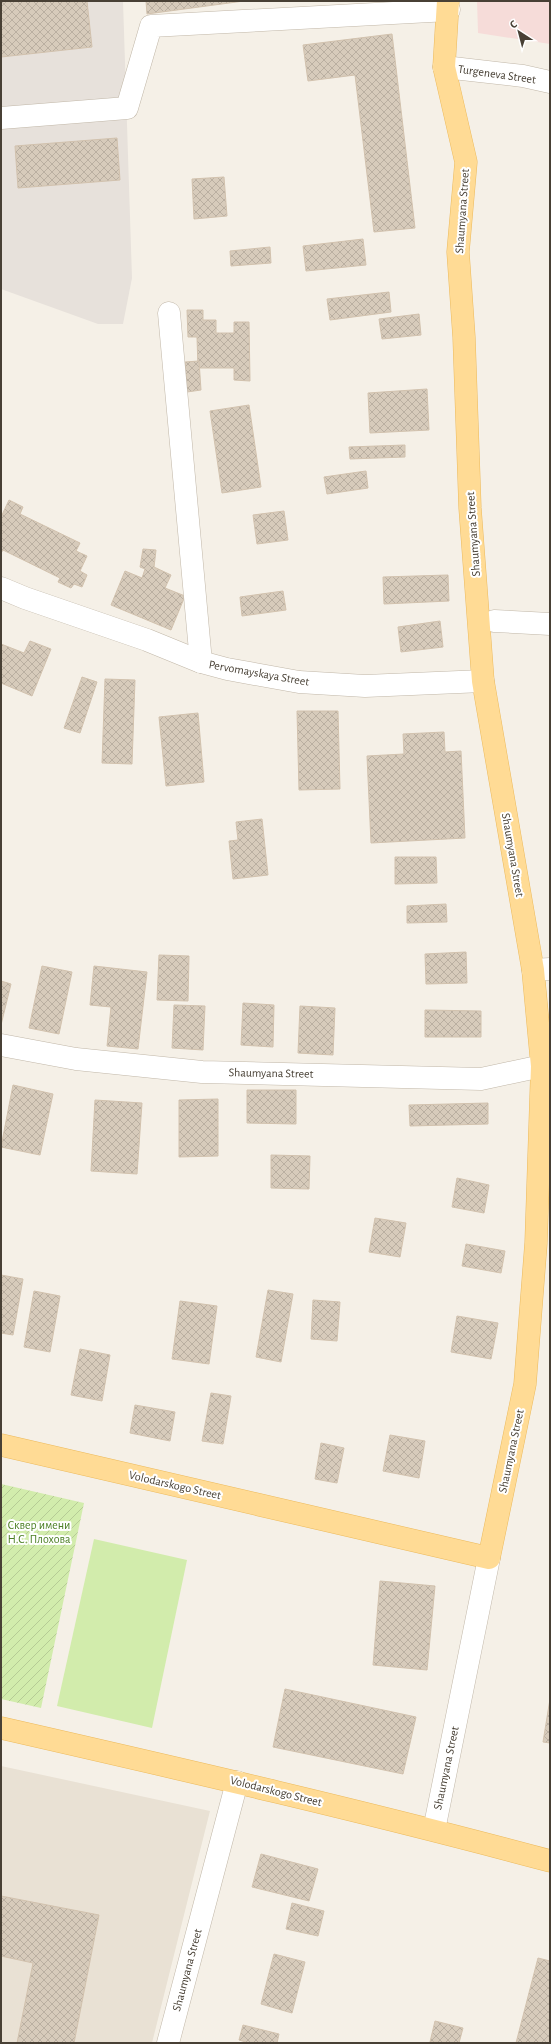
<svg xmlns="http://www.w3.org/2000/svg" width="551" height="2044" font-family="'Alegreya Sans',sans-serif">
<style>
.residential{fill:#e9e1d4}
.industrial{fill:#e7e1db}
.medical{fill:#f6dcd9}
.garden{fill:url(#garden-furrows)}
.pitch{fill:#d2ecac}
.building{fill:url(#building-cross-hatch);stroke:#d2c2ae}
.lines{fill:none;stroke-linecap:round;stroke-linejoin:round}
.minor-casing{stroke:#c1b7a8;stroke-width:23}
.major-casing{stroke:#ecba5d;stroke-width:23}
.minor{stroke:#fff;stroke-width:22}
.major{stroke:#ffdb95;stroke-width:22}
.labels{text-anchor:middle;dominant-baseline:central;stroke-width:4;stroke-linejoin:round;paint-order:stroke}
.street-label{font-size:12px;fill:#484035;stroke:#fff}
.park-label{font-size:12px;fill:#4b7f24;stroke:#fff}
</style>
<defs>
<pattern id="garden-furrows" width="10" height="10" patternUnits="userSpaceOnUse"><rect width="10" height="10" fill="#d2ecac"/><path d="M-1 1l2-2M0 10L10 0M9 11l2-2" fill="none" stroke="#b6cb95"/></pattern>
<pattern id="building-cross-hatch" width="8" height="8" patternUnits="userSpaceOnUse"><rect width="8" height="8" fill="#d7cbbb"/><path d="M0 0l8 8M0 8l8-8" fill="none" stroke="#baafa1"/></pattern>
</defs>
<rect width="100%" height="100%" fill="#f5f0e7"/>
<!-- residential -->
<polygon class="residential" points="1,1766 210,1811 152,2043 1,2043"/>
<!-- industrial -->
<polygon class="industrial" points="1,1 123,1 132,278 123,324 98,324 1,289"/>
<!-- medical -->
<polygon class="medical" points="477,1 550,1 550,44 478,33"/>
<!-- garden -->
<polygon class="garden" points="1,1484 84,1503 41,1708 1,1699"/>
<!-- pitch -->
<polygon class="pitch" points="94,1539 187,1560 152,1728 57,1706"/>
<!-- building -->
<g class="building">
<polygon points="1,1 87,1 92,47 1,57"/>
<polygon points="146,1 244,1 147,14"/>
<polygon points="392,34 415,228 374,232 355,75 308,81 303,45"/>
<polygon points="117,138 120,180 18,188 15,146"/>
<polygon points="224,177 227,216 194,219 192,179"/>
<polygon points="363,239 366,265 306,271 303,246"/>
<polygon points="270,247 271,263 231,266 230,251"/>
<polygon points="389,292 391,312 330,320 327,299"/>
<polygon points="187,310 203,310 203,320 216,320 216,333 234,333 234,322 249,322 250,381 234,380 234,368 198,368 197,337 188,337"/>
<polygon points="419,314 421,335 382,339 379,319"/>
<polygon points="199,361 201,390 187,392 185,362"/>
<polygon points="427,389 429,430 370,433 368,393"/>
<polygon points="249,405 261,487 222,493 210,411"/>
<polygon points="405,445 405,457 350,459 349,447"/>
<polygon points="366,471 368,488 327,494 324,477"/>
<polygon points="9,500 23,507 20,514 80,543 76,551 87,556 80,571 87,575 82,587 74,584 71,588 58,582 60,578 3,550 1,553 1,517"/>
<polygon points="284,511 288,540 257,544 253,515"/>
<polygon points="143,549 156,550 154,567 171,575 165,588 185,596 171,630 111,605 125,571 142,578 145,569 140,567"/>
<polygon points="448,575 449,601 384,604 383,577"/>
<polygon points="283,591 286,610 242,616 240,597"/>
<polygon points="440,621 443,647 401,652 398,627"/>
<polygon points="30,641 51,649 32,696 1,683 1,644 24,653"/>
<polygon points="82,677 97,682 80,733 64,728"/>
<polygon points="105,679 135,680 132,764 102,763"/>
<polygon points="297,711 338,711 340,789 299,790"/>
<polygon points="198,713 204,782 166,786 159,717"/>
<polygon points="444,732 445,752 461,751 465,838 371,843 367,756 404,754 403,734"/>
<polygon points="262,819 268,875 233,879 229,841 238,840 236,822"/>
<polygon points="395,857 436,857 437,883 395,884"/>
<polygon points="446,904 447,922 407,923 407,906"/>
<polygon points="466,952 467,983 426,984 425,954"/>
<polygon points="159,955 189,956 188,1001 157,1000"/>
<polygon points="42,966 72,972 59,1034 29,1028"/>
<polygon points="94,966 147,972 138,1049 107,1046 111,1007 90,1005"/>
<polygon points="1,981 11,984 1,1025"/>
<polygon points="243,1003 274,1005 273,1047 241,1045"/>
<polygon points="174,1005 205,1006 203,1050 172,1048"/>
<polygon points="300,1006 335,1008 333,1055 298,1053"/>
<polygon points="425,1010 481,1011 481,1037 425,1037"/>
<polygon points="13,1085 53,1094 40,1155 1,1147"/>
<polygon points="247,1090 296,1090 296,1124 247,1123"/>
<polygon points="218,1099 218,1156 179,1157 179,1100"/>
<polygon points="95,1100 142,1103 137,1174 91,1171"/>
<polygon points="488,1103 488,1124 410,1126 409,1105"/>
<polygon points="271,1155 310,1156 309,1189 271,1188"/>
<polygon points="457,1178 489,1185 484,1213 452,1207"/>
<polygon points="375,1218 406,1223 400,1257 369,1252"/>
<polygon points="466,1244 505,1251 501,1273 462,1266"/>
<polygon points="1,1275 23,1279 13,1335 1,1333"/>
<polygon points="268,1290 293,1294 281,1362 256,1357"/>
<polygon points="34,1291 60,1296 50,1352 24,1347"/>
<polygon points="313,1300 340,1302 337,1341 311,1339"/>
<polygon points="180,1301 217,1306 209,1364 172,1359"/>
<polygon points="457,1316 498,1323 491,1359 451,1352"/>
<polygon points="80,1349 110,1355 102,1401 71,1395"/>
<polygon points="211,1393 231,1396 223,1444 202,1441"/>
<polygon points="135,1405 175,1412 170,1441 130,1433"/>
<polygon points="390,1435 425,1441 419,1478 383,1471"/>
<polygon points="321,1443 344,1448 337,1483 315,1479"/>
<polygon points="380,1581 435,1586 427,1670 373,1665"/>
<polygon points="285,1689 416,1717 403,1774 273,1747"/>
<polygon points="550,1699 550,1743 543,1742"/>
<polygon points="261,1854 318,1869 309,1901 252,1887"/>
<polygon points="1,1896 99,1915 74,2043 17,2043 33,1963 1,1956"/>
<polygon points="292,1903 324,1911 318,1936 286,1929"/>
<polygon points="274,1954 305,1962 292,2013 261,2004"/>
<polygon points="538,1958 550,1961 550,2043 516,2043"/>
<polygon points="435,2021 463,2028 459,2043 430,2042"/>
<polygon points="243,2025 279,2034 277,2043 249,2043 239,2040"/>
</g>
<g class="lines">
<defs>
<g id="minor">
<polyline points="444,67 523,76 550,82"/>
<polyline points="1,118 127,108 151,26 449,10"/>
<polyline points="169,313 201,662"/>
<polyline points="1,588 25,598 147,640 201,662 227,669 299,682 365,686 483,681"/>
<polyline points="494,621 550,624"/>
<polyline points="533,970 550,969"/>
<polyline points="1,1045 76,1059 202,1072 481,1079 542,1066"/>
<polyline points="434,1830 489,1558"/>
<polyline points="168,2043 237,1782"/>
</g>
<g id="major">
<polyline points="1,1445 489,1558 525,1384 536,1243 542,1066 533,970 483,681 470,508 464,337 458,252 466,162 444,67 448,1"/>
<path d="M 1,1728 C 185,1770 368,1812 550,1861"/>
</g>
</defs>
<!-- minor casing -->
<use href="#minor" class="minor-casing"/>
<!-- major casing -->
<use href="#major" class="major-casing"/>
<!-- minor -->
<use href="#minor" class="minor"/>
<!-- major -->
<use href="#major" class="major"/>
</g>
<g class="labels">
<!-- street labels -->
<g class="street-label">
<text transform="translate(497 74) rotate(8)">Turgeneva Street</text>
<text transform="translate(462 211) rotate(-86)">Shaumyana Street</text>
<text transform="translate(473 534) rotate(-94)">Shaumyana Street</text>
<text transform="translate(259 673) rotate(10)">Pervomayskaya Street</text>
<text transform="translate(513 855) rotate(80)">Shaumyana Street</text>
<text transform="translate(271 1073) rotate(1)">Shaumyana Street</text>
<text transform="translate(511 1451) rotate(-78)">Shaumyana Street</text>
<text transform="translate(175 1485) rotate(13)">Volodarskogo Street</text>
<text transform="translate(446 1768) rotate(-78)">Shaumyana Street</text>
<text transform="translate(276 1791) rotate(14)">Volodarskogo Street</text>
<text transform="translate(187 1970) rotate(-75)">Shaumyana Street</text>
</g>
<!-- park labels -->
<g class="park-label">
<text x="39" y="1525">Сквер имени<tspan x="39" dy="14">Н.С. Плохова</tspan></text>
</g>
</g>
<!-- border -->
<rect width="551" height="2044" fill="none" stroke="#484035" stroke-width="4"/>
<!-- north arrow -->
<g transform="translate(519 32) rotate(324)" stroke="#ffffff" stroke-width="3" paint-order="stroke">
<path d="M0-3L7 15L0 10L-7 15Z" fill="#484035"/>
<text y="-6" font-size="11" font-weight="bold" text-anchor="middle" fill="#484035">С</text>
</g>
</svg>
